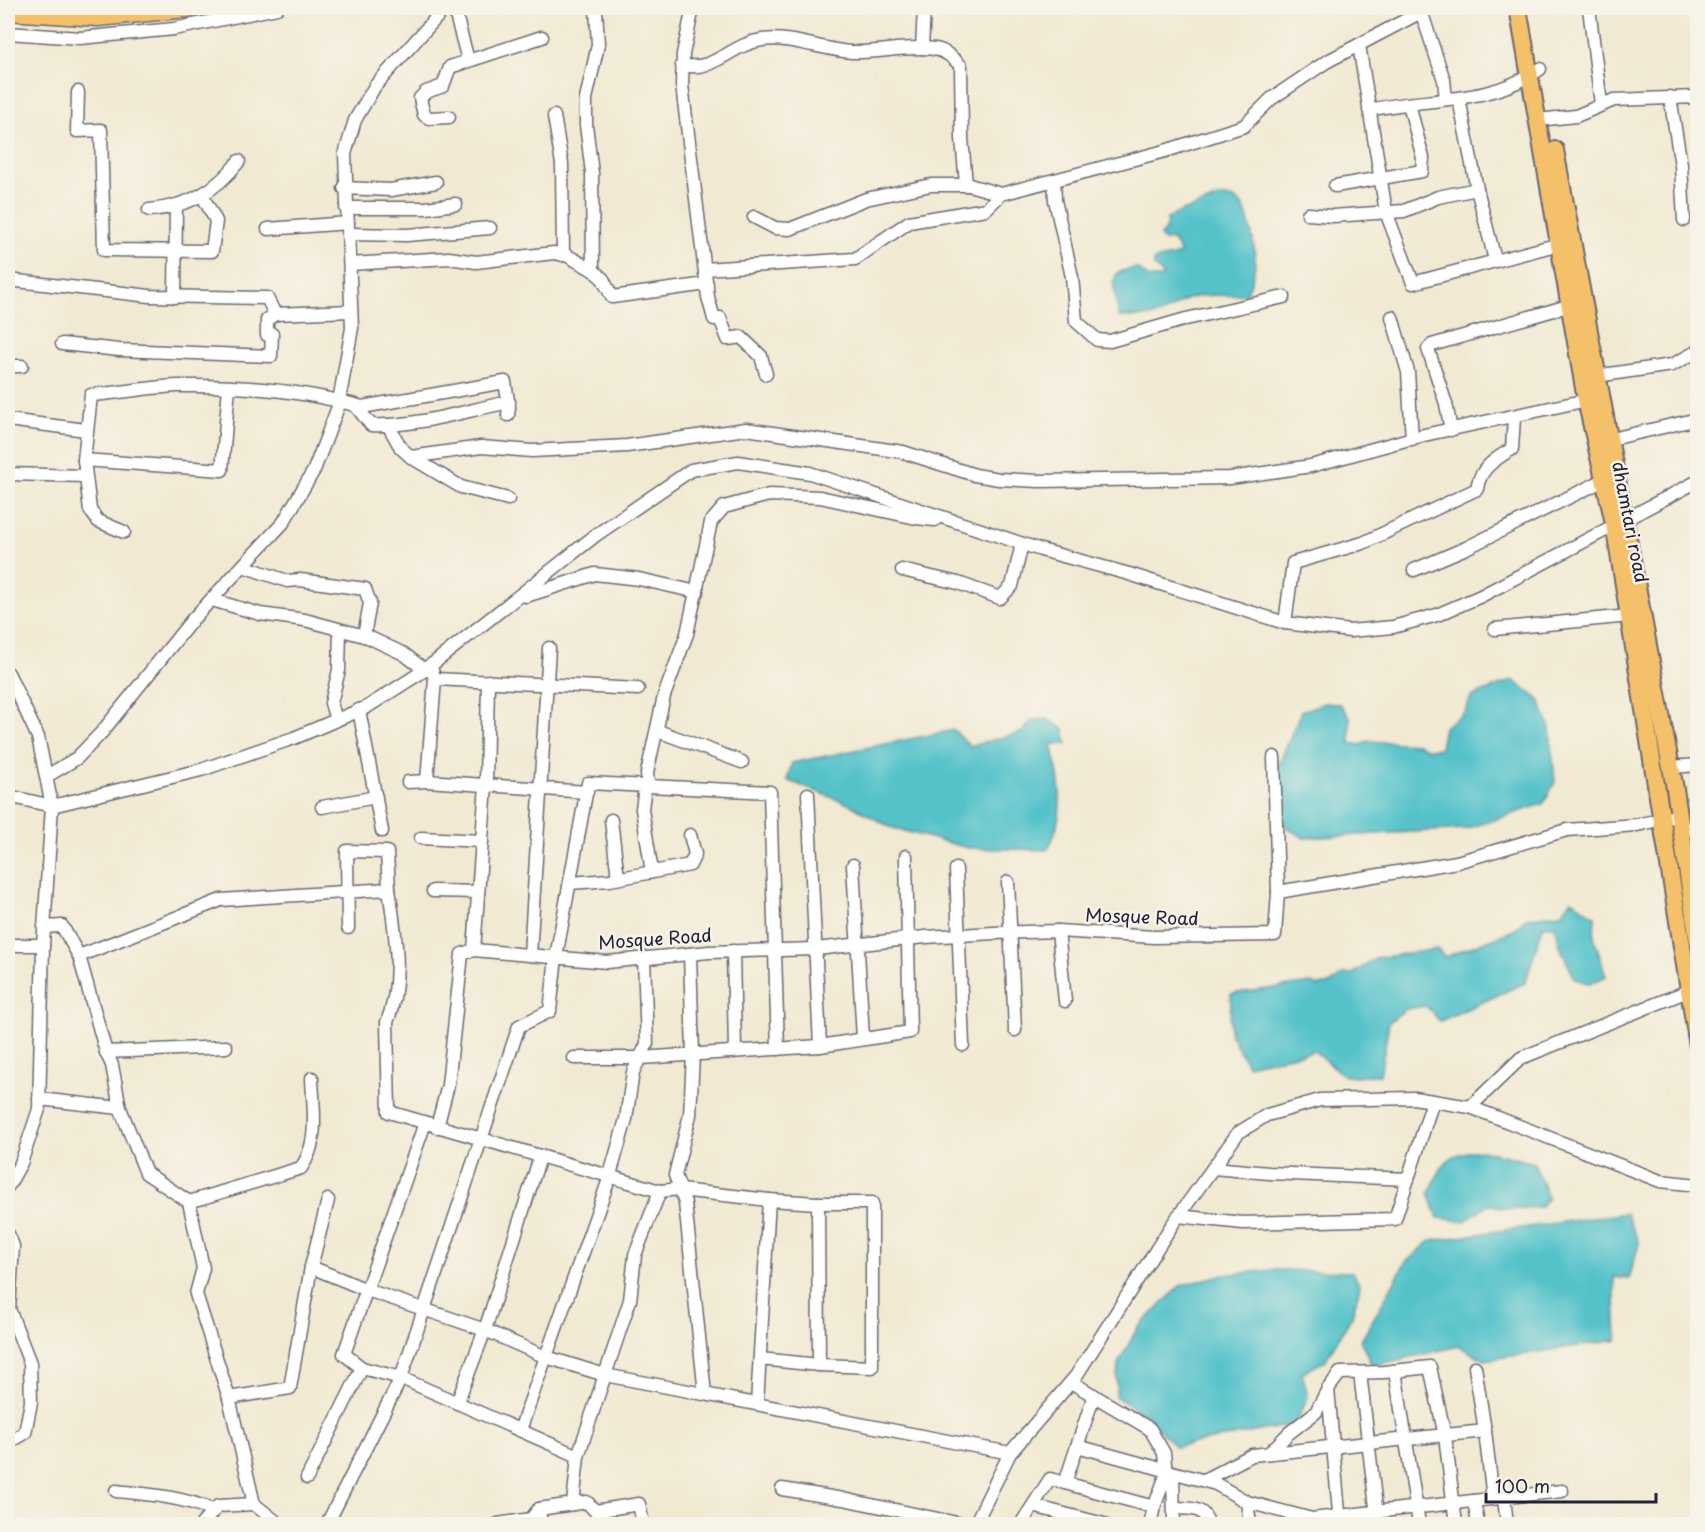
<svg xmlns="http://www.w3.org/2000/svg" width="1705" height="1532" font-family="'Playpen Sans',sans-serif">
<style>
.water{fill:#54c2ca;stroke:#3b7282;stroke-width:1.5}
.lines{fill:none;stroke-linecap:round;stroke-linejoin:round}
.minor-casing{stroke:#6a6870;stroke-width:15}
.major-casing{stroke:#6a6870;stroke-width:20}
.highway-casing{stroke:#6a6870;stroke-width:21}
.minor{stroke:#fff;stroke-width:12}
.major{stroke:#f4c16a;stroke-width:16}
.highway{stroke:#f4c16a;stroke-width:18}
.labels{text-anchor:middle;dominant-baseline:central;stroke-width:5;stroke-linejoin:round;paint-order:stroke}
.street-label{font-size:18px;fill:#22223b;stroke:#f7f3e8}
</style>
<rect width="100%" height="100%" fill="#f7f3e8"/>
<filter id="ink" filterUnits="userSpaceOnUse"><feTurbulence type="fractalNoise" baseFrequency=".0167" numOctaves="2"/><feDisplacementMap in="SourceGraphic" scale="12" xChannelSelector="R" yChannelSelector="G"/><feConvolveMatrix kernelMatrix="1 2 1 2 8 2 1 2 1" color-interpolation-filters="sRGB"/></filter>
<filter id="wash" filterUnits="userSpaceOnUse"><feTurbulence type="fractalNoise" baseFrequency=".008" numOctaves="4" result="noise"/><feDisplacementMap in="SourceGraphic" scale="24" xChannelSelector="R" yChannelSelector="G"/><feGaussianBlur stdDeviation="1.35" result="paint"/><feColorMatrix in="noise" values="0 0 0 0 0 0 0 0 0 0 0 0 0 0 0 0 0 1.4 0 .05"/><feComposite in="paint" operator="in"/></filter>
<g filter="url(#wash)">
<rect width="100%" height="100%" fill="#f1e9d2"/>
<!-- water -->
<g class="water">
<path d="M 1220,197 C 1239,197 1244,204 1248,220 C 1256,247 1259,266 1247,293 C 1229,298 1213,293 1195,297 C 1184,299 1180,303 1171,309 C 1157,319 1135,317 1119,317 L 1113,282 L 1118,272 L 1136,268 L 1149,278 L 1160,278 L 1163,275 L 1154,266 L 1154,260 L 1181,254 L 1173,240 L 1164,241 L 1160,236 L 1166,229 L 1167,219 C 1183,208 1203,206 1220,197 Z"/>
<polygon points="1513,680 1539,700 1550,728 1555,782 1543,804 1466,829 1304,838 1277,821 1277,769 1301,711 1325,703 1340,704 1350,718 1350,743 1361,745 1368,741 1418,744 1428,749 1440,748 1444,727 1465,712 1471,697"/>
<path d="M 1047,719 L 1064,729 L 1067,744 L 1052,744 C 1060,780 1067,816 1047,850 L 968,848 L 890,827 L 849,804 L 787,780 L 792,763 L 954,730 L 970,746 L 1023,732 L 1032,720 Z"/>
<path d="M 1572,900 L 1595,916 L 1594,937 L 1606,976 L 1590,984 L 1575,979 L 1561,949 L 1555,926 L 1543,926 L 1525,983 L 1440,1021 L 1426,1006 L 1406,1009 L 1389,1022 L 1380,1075 L 1344,1076 L 1314,1051 L 1247,1065 L 1230,1033 L 1231,994 L 1311,983 C 1323,990 1334,983 1343,974 L 1352,974 L 1377,958 L 1437,949 L 1445,957 L 1514,930 L 1526,918 L 1561,913 Z"/>
<path d="M 1482,1150 L 1534,1163 L 1548,1198 L 1540,1207 L 1509,1209 L 1488,1204 L 1465,1221 L 1438,1218 L 1429,1193 C 1445,1160 1445,1154 1482,1150 Z"/>
<polygon points="1626,1213 1639,1243 1629,1279 1614,1277 1617,1340 1485,1360 1459,1346 1372,1366 1361,1341 1405,1263 1430,1241"/>
<polygon points="1273,1270 1353,1272 1360,1286 1352,1316 1325,1361 1302,1373 1308,1397 1296,1424 1175,1447 1147,1416 1116,1397 1118,1364 1137,1329 1180,1286 1221,1275"/>
</g>
</g>
<g filter="url(#ink)">
<g class="lines">
<defs>
<g id="minor">
<polyline points="454,8 468,60"/>
<polyline points="693,8 683,54 682,85 708,297 714,319 720,318 728,339 741,337 761,356 766,374"/>
<polyline points="1420,8 1444,80 1446,99"/>
<polyline points="1589,8 1601,104"/>
<polyline points="8,33 80,38 174,29 277,8"/>
<polyline points="1359,45 1386,212 1413,283 1567,242"/>
<polyline points="922,48 924,8"/>
<path d="M 682,65 C 714,73 731,44 762,40 C 792,36 822,50 852,52 C 880,53 907,45 935,49 C 946,51 953,58 961,66 L 962,138 L 966,185"/>
<polyline points="78,92 77,131 101,130 104,250 212,251 216,221 202,195"/>
<polyline points="1670,97 1681,165 1684,220"/>
<polyline points="1459,99 1477,189 1495,260"/>
<path d="M 1369,110 C 1428,97 1489,105 1540,69"/>
<polyline points="554,116 562,164 563,255"/>
<polyline points="449,117 429,118 424,115 420,98 426,92 443,86 450,67 542,37"/>
<polyline points="1538,120 1576,116 1614,100 1698,97"/>
<polyline points="1054,180 1055,200 1072,277 1076,321 1097,340 1110,341 1186,319 1284,297"/>
<polyline points="1335,186 1422,171 1423,158 1409,104"/>
<polyline points="344,188 391,190 436,182"/>
<polyline points="346,208 426,208 456,204"/>
<path d="M 149,210 C 188,207 216,191 239,161"/>
<polyline points="1308,214 1333,216 1404,211 1438,197 1477,189"/>
<polyline points="754,217 775,228 790,229 866,199 931,185 969,185 1001,194"/>
<polyline points="268,229 348,223"/>
<polyline points="348,234 407,235 490,228"/>
<polyline points="350,264 449,258 476,262 554,253 568,256 593,270 603,279 612,297 707,284"/>
<polyline points="705,269 855,259 909,222 986,209 1001,194 1165,151 1244,126 1271,99 1326,62 1421,12"/>
<polyline points="593,270 592,173 586,125 586,99 598,45 596,8"/>
<polyline points="8,280 150,296 267,298 275,314 351,311"/>
<polyline points="175,297 176,206"/>
<polyline points="1392,317 1408,372 1412,439"/>
<polyline points="62,344 119,350 271,356 272,334 267,335 267,320 275,314"/>
<polyline points="8,366 22,366"/>
<polyline points="1596,376 1672,365 1698,351"/>
<path d="M 355,405 L 371,425 C 417,427 464,411 509,402"/>
<polyline points="8,420 86,430"/>
<polyline points="388,425 401,448 411,457 481,447 532,451 627,446 746,429 903,452 975,475 999,479 1039,481 1230,478 1311,466 1424,435 1592,399"/>
<polyline points="1451,430 1446,404 1428,349 1432,345 1575,304"/>
<polyline points="1607,440 1698,419"/>
<polyline points="411,457 461,487 508,499"/>
<path d="M 84,460 L 91,395 C 120,393 149,387 178,386 C 239,385 303,390 362,407 L 505,382 L 509,407 L 508,415"/>
<polyline points="8,474 85,476"/>
<polyline points="124,532 98,521 90,510 84,460 222,470 229,387"/>
<polyline points="243,566 287,581 300,580 365,589 370,603 364,636"/>
<polyline points="902,570 958,583 1000,598 1012,586 1022,544"/>
<polyline points="1414,570 1466,548 1604,480"/>
<polyline points="526,596 595,574 639,579 697,592"/>
<polyline points="212,600 260,614 305,620 368,637 404,654 425,670"/>
<path d="M 1285,623 L 1293,563 L 1363,543 L 1477,489 C 1479,469 1495,459 1512,449 L 1514,417"/>
<polyline points="1495,629 1629,616"/>
<polyline points="430,665 435,679 427,781 587,792"/>
<polyline points="8,673 38,737 52,806 43,945 39,1109 21,1163 8,1186"/>
<polyline points="435,679 638,689"/>
<polyline points="359,710 382,831"/>
<polyline points="336,720 331,703 339,670 340,630"/>
<polyline points="658,731 742,762"/>
<polyline points="1274,757 1278,892"/>
<polyline points="1671,767 1698,765"/>
<polyline points="47,776 77,758 102,732 192,620 283,523 314,470 338,407 352,328 345,154 355,120 375,86 445,8"/>
<polyline points="408,782 427,781"/>
<polyline points="645,786 642,809 652,872"/>
<polyline points="648,786 647,773 664,696 687,634 711,522 724,507 769,495 820,497 916,518 935,520"/>
<polyline points="808,794 820,1046"/>
<polyline points="8,796 52,806 201,770 294,738 367,707 425,670 596,535 691,470 738,462 810,473 1041,550 1129,574 1285,623 1350,631 1393,627 1437,615 1481,596 1698,481"/>
<polyline points="322,807 376,797"/>
<polyline points="611,820 618,878"/>
<polyline points="1682,830 1698,828"/>
<polyline points="421,838 482,841"/>
<polyline points="853,865 863,1038"/>
<polyline points="956,869 963,1045"/>
<polyline points="1008,882 1015,1030"/>
<polyline points="570,883 610,880 690,865 695,854 690,835"/>
<polyline points="433,891 478,892"/>
<polyline points="44,927 62,926 79,956 106,1052 112,1065 120,1108 146,1173 189,1202"/>
<polyline points="348,928 347,851 387,852 389,889"/>
<polyline points="1058,931 1065,1001"/>
<polyline points="8,945 43,945"/>
<polyline points="474,950 607,962 709,952 816,949 925,937 994,933 1058,931 1154,937 1275,935 1278,892 1457,862 1567,830 1637,825 1680,815"/>
<polyline points="733,951 735,1051"/>
<polyline points="690,954 693,1055 690,1115 675,1175 685,1203 705,1394"/>
<polyline points="530,955 549,648"/>
<path d="M 79,956 L 221,900 L 389,889 C 395,932 404,981 387,1022 L 389,1112 L 660,1191 L 680,1189"/>
<polyline points="106,1052 226,1047"/>
<polyline points="574,1058 641,1058 820,1046 910,1032 906,856"/>
<polyline points="39,1099 120,1108"/>
<polyline points="1470,1107 1521,1058 1698,987"/>
<polyline points="425,1123 344,1354 362,1368 401,1378 578,1456 630,1300 635,1255 660,1191"/>
<polyline points="437,1127 448,1085 462,954 474,950 486,785 488,681"/>
<polyline points="1213,1168 1269,1173 1408,1179"/>
<polyline points="680,1190 769,1200"/>
<polyline points="818,1203 872,1203 872,1367 819,1365"/>
<polyline points="1178,1216 1243,1223 1395,1219 1433,1101"/>
<polyline points="8,1234 13,1246 9,1309 30,1363 31,1402 25,1433 8,1443"/>
<polyline points="311,1267 367,1290 485,1330 546,1357 605,1375 1010,1453"/>
<polyline points="1475,1367 1485,1431"/>
<polyline points="1395,1371 1419,1524"/>
<polyline points="1360,1373 1378,1524"/>
<polyline points="229,1398 290,1388 311,1267 328,1200"/>
<polyline points="457,1403 485,1330 540,1157"/>
<polyline points="757,1404 769,1200 818,1203 819,1365 760,1359"/>
<polyline points="520,1430 608,1182 626,1119 633,1072 647,1044 644,958"/>
<polyline points="1077,1446 1216,1484 1247,1502 1312,1519 1562,1491"/>
<polyline points="1269,1453 1289,1433 1316,1412 1328,1389"/>
<polyline points="1173,1473 1174,1524"/>
<polyline points="307,1478 362,1368"/>
<polyline points="1204,1480 1252,1455 1485,1431 1493,1499"/>
<polyline points="1065,1483 1094,1395"/>
<polyline points="782,1489 843,1499 962,1524"/>
<path d="M 116,1491 C 147,1494 183,1497 212,1510"/>
<polyline points="1504,1498 1507,1524"/>
<polyline points="1474,1501 1478,1524"/>
<polyline points="1247,1502 1250,1524"/>
<polyline points="573,1504 578,1456"/>
<polyline points="1033,1506 1104,1524"/>
<path d="M 1174,1508 C 1190,1509 1204,1506 1208,1524"/>
<polyline points="539,1509 541,1524"/>
<polyline points="202,1524 218,1506 254,1504"/>
<path d="M 279,1524 L 254,1504 L 229,1398 L 196,1294 L 203,1268 L 189,1202 L 301,1168 C 320,1141 313,1109 312,1078"/>
<polyline points="327,1524 401,1378 519,1026 550,1011 556,957 588,783 770,792 778,1049"/>
<polyline points="498,1524 531,1519 539,1509 587,1502 595,1511 639,1504 643,1524"/>
<polyline points="975,1524 1010,1453 1076,1376 1172,1225 1238,1133 1267,1115 1320,1100 1414,1098 1470,1107 1660,1181 1698,1185"/>
<polyline points="1021,1524 1050,1479 1154,1507 1166,1476 1164,1453 1150,1429 1071,1382"/>
<polyline points="1150,1524 1154,1507"/>
<polyline points="1340,1524 1328,1389 1340,1373 1384,1372 1430,1367 1445,1436 1456,1524"/>
</g>
<g id="major">
<polyline points="1518,8 1586,400 1614,523 1698,1046"/>
<polyline points="1555,150 1675,789 1698,941"/>
</g>
<polyline id="highway" points="8,11 98,17 188,8"/>
</defs>
<!-- minor casing -->
<use href="#minor" class="minor-casing"/>
<!-- major casing -->
<use href="#major" class="major-casing"/>
<!-- highway casing -->
<use href="#highway" class="highway-casing"/>
<!-- minor -->
<use href="#minor" class="minor"/>
<!-- major -->
<use href="#major" class="major"/>
<!-- highway -->
<use href="#highway" class="highway"/>
</g>
</g>
<g class="labels">
<!-- street labels -->
<g class="street-label">
<text transform="translate(1631 522) rotate(79)">dhamtari road</text>
<text transform="translate(1142 916) rotate(2)">Mosque Road</text>
<text transform="translate(655 938) rotate(-4)">Mosque Road</text>
</g>
</g>
<!-- margin -->
<rect width="1705" height="1532" fill="none" stroke="#f7f3e8" stroke-width="30"/>
<!-- scale -->
<path d="M1486 1493v9h170v-9" fill="none" stroke="#22223b" stroke-width="3"/>
<text x="1495" y="1493" font-size="18" fill="#22223b" stroke="#f7f3e8" stroke-width="4.5" paint-order="stroke">100 m</text>
</svg>
